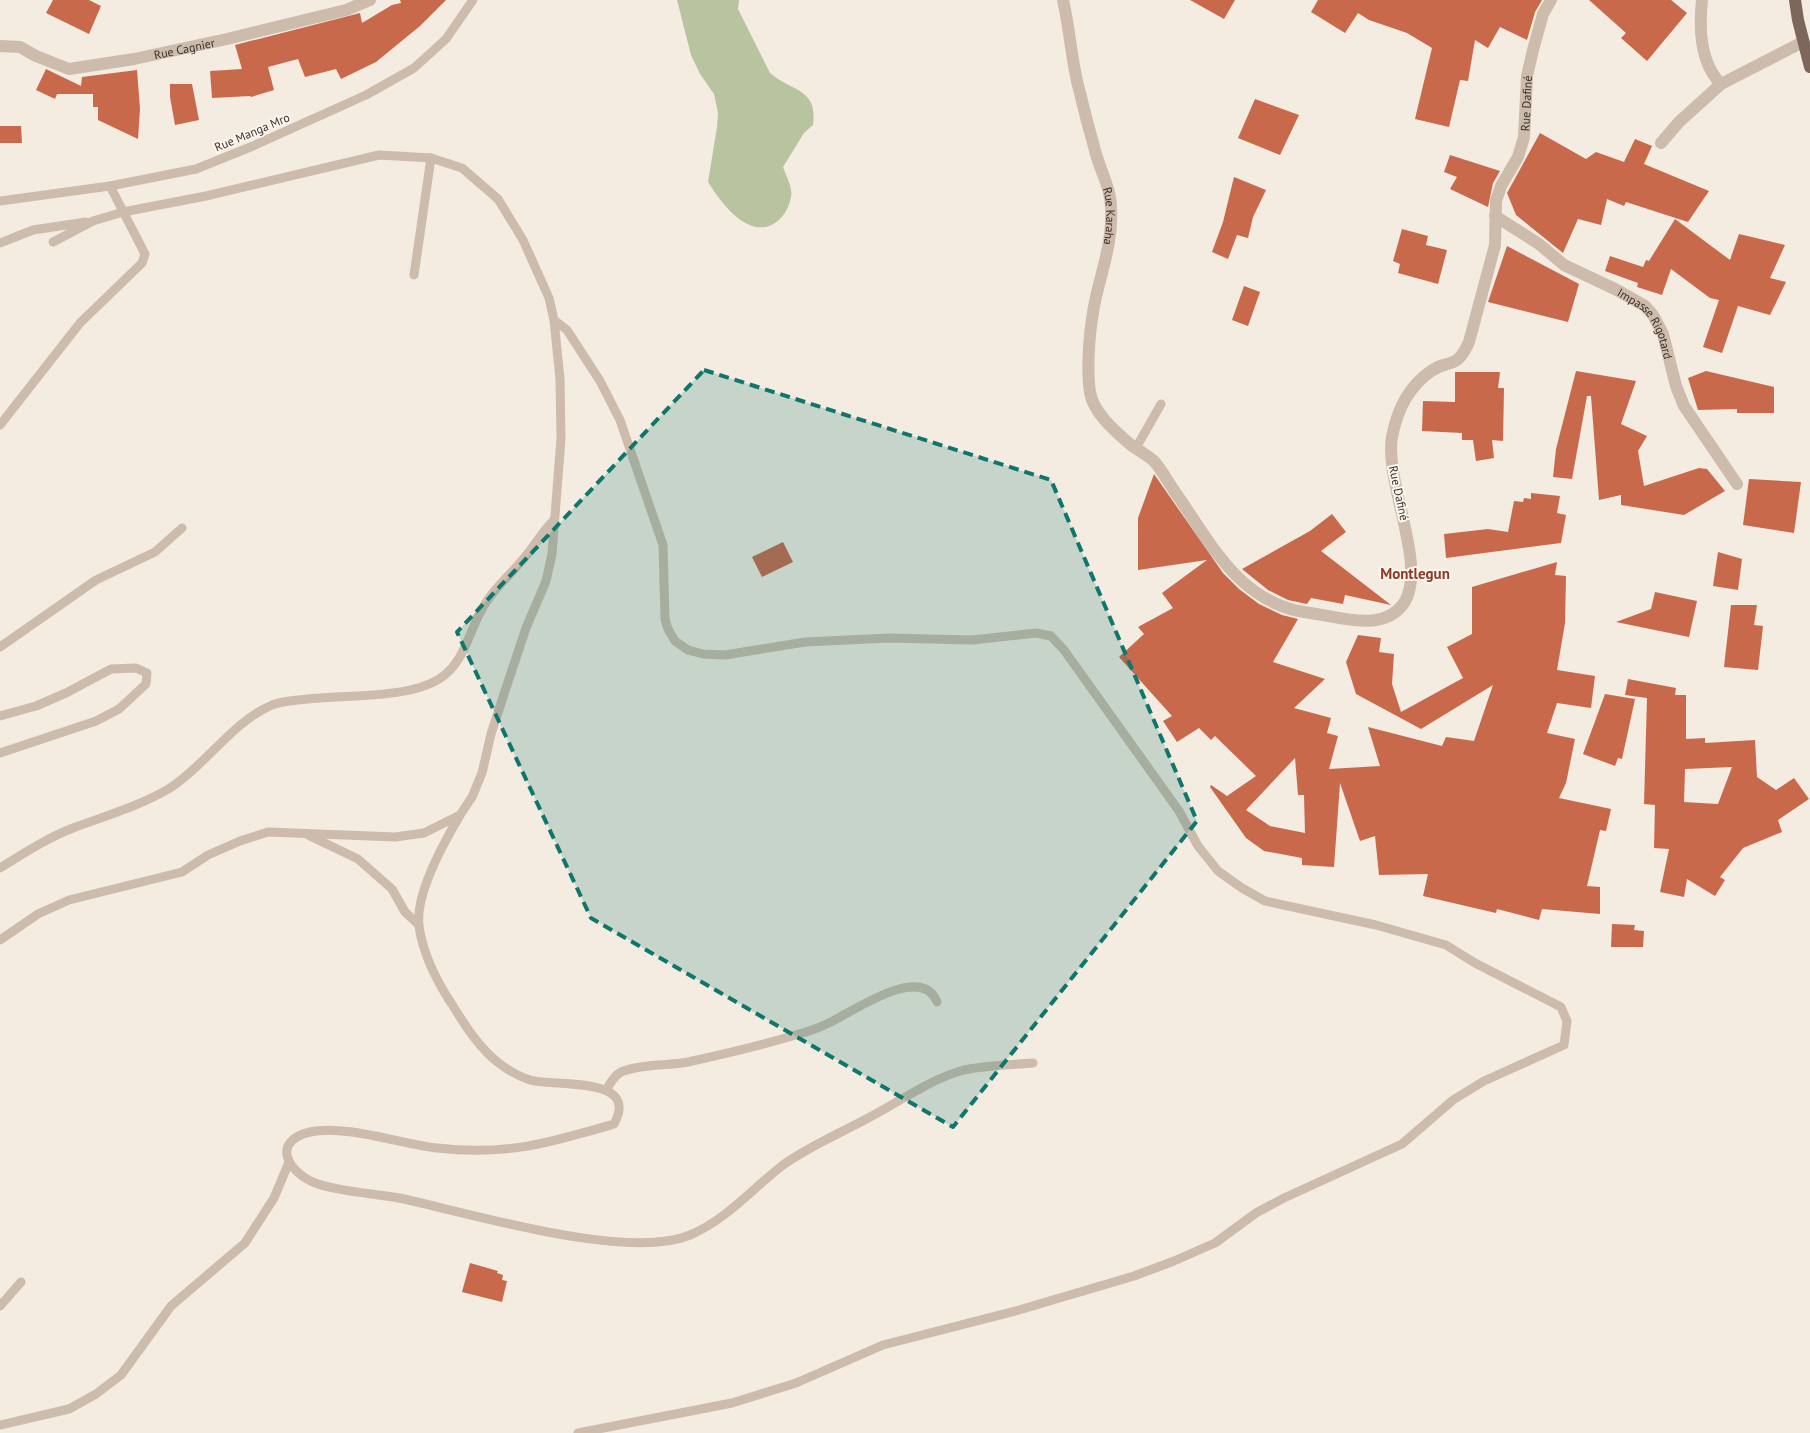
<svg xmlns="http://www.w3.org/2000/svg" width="1810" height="1433" font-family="'PT Sans',sans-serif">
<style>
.green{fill:#b8c4a0}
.building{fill:#c8694b;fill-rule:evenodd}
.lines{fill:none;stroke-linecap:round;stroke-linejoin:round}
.lane{stroke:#cdbbac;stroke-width:9}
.street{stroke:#cdbbac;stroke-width:12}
.primary{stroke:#7d675c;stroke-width:12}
.marked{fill:#0f766e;fill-opacity:0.2;stroke:#0f766e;stroke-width:4;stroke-dasharray:10 6;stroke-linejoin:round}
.labels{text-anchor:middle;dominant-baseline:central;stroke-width:4;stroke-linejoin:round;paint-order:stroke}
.street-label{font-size:12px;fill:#3b302b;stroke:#fbf5ee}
.quarter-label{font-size:15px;font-weight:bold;fill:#8c3b22;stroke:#fbf5ee}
</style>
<rect width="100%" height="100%" fill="#f4ebe1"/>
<!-- green -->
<path class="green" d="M 677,0 L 739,0 L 738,9 L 770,73 C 792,92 818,88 813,125 L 804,133 L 783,167 C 786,176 793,188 791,197 C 788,214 775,230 756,227 C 736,223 718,198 708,182 L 717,127 L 718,113 L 714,94 L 700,74 L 691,55 Z"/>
<!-- building -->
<g class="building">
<polygon points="53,0 89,0 101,6 89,34 46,13"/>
<polygon points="400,0 446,0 420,26 376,62 341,79 336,69 305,77 298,59 268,67 274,90 251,97 250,96 212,98 210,71 242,69 235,45 360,13 362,23 392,5 401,3"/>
<polygon points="1190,0 1235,0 1224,19"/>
<polygon points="1318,0 1542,0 1535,12 1527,40 1500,27 1488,48 1475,40 1468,81 1460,80 1449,127 1415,119 1432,48 1407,33 1369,20 1358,13 1345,33 1311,12"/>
<polygon points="1589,0 1671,0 1687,13 1647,61 1621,38 1626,33"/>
<polygon points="46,69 81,86 82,77 137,70 140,109 138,139 98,120 98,107 93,107 93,94 57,94 55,99 36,90"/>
<polygon points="170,84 192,84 199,120 175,125 170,97"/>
<polygon points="1255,99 1299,115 1280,155 1238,138"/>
<polygon points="0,126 21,126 22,143 0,143"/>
<polygon points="1540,133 1586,159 1596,152 1624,162 1635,139 1652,146 1644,164 1709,191 1688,222 1626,202 1624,206 1607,199 1601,225 1578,219 1563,253 1516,215 1507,193"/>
<polygon points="1450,155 1500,171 1493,183 1488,207 1450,189 1457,177 1444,172"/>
<polygon points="1234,177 1266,190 1253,217 1248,238 1237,235 1228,259 1212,252 1223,222"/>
<polygon points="1675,219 1730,260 1739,234 1785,245 1770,278 1786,282 1770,315 1738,306 1722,353 1703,347 1719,300 1710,298 1671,269 1662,295 1637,287 1638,283 1605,271 1610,256 1643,267 1646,260 1649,261"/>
<polygon points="1402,229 1428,236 1426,245 1447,250 1438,284 1398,273 1400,264 1393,261"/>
<polygon points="1507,246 1579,284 1568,322 1488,302"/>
<polygon points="1244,286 1260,292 1248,326 1232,320"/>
<polygon points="1576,371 1636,381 1621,424 1647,436 1638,451 1644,486 1699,468 1707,469 1725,491 1684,515 1621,505 1621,495 1599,500 1591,396 1587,396 1572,479 1553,477 1556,449"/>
<polygon points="1706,371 1774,387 1774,413 1737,413 1737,409 1698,410 1688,378"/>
<polygon points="1455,372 1500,372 1498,388 1504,388 1503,441 1492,440 1494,458 1476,461 1473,440 1462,440 1462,433 1422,431 1423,401 1455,402"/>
<path d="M 1154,474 L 1223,573 L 1239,589 L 1259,604 L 1282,615 L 1298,619 L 1273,662 L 1325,679 L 1294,708 L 1331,718 L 1327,733 L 1338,736 L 1329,769 L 1380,766 L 1368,727 L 1442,746 L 1446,737 L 1474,741 L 1493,685 L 1421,729 L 1356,694 L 1346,662 L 1358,635 L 1381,638 L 1379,652 L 1394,654 L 1392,684 L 1401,712 L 1463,678 L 1447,647 L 1472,634 L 1472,587 L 1557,562 L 1555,575 L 1566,576 L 1565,623 L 1557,670 L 1595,676 L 1591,708 L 1557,703 L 1547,733 L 1575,739 L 1566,783 L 1559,798 L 1611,809 L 1606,831 L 1600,830 L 1587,886 L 1600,887 L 1600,914 L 1542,909 L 1539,920 L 1497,909 L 1496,913 L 1423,896 L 1428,874 L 1379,875 L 1375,836 L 1360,841 L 1340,783 L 1334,867 L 1302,865 L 1302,858 L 1264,851 L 1246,838 L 1210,787 L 1211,785 L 1227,796 L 1256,776 L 1215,736 L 1211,740 L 1199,728 L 1177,742 L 1163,721 L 1172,716 L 1119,657 L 1144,634 L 1138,627 L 1173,608 L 1162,593 L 1207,560 L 1138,570 L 1138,518 ZM 1295,758 L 1298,795 L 1304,795 L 1305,833 L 1270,826 L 1246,810 Z"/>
<polygon points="1749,479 1801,482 1794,533 1743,525"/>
<polygon points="1531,493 1560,496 1557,513 1566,515 1561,543 1446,558 1444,534 1488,529 1508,532 1514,501 1523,502 1524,498 1531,499"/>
<polygon points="1332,514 1346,532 1321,551 1391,605 1345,595 1343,604 1311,598 1307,604 1288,600 1268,590 1242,569 1310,531"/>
<polygon points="783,542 793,562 762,577 752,557"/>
<polygon points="1718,552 1742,559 1738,590 1713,586"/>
<polygon points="1655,592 1697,601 1689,637 1616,622 1651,609"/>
<polygon points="1731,605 1757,605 1754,625 1763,626 1758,670 1724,667"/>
<path d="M 1628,679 L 1676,688 L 1675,695 L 1686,695 L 1686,739 L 1705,738 L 1705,743 L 1755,740 L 1757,777 L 1776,790 L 1794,778 L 1809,799 L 1778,820 L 1782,832 L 1743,848 L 1720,877 L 1725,880 L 1715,896 L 1687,879 L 1684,897 L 1660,892 L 1669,849 L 1654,848 L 1655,805 L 1644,804 L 1647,698 L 1625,695 ZM 1732,767 L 1718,804 L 1684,802 L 1685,769 Z"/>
<polygon points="1605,694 1635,699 1622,759 1618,758 1615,766 1583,754"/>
<polygon points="1612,924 1635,925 1634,930 1644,931 1643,947 1611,947"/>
<polygon points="470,1263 498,1271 497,1273 503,1275 502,1280 507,1281 502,1302 462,1292"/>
</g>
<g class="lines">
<!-- lane -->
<g class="lane">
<polyline points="0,201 110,186 196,169 253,146 366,95 414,68 446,39 473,0"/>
<polyline points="0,243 33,230 86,222"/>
<polyline points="414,275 431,158"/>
<polyline points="554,320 567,330 600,381 620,420 663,545 665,619 668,629 675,641 688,650 703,654 725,655 805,642 889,638 972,640 1036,633 1051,636 1064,650 1179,811 1198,846 1218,871 1242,888 1265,901 1376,925 1446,945 1475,963 1561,1007 1567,1021 1564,1045 1484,1081 1453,1100 1402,1144 1284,1198 1256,1213 1215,1243 1174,1261 1134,1276 1019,1310 883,1345 796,1383 732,1403 578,1433"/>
<polyline points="0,425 80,323 142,263 145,254 110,186"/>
<polyline points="1136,448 1161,404"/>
<polyline points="0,647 96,580 155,552 182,528"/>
<polyline points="0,716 36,706 66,693 111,669 136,668 147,673 146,684 119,709 96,721 0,753"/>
<path d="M 459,817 C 443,844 415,895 419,926 C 423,955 437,982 453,1006 C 466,1027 480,1049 500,1064 C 508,1070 521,1077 530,1080 C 554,1087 641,1075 614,1124 C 549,1143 506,1156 437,1148 C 401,1144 344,1124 310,1132 C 269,1142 289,1174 318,1184 C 346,1193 375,1193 404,1199 C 473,1214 627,1261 690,1235 C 726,1220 753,1188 783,1165 C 811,1145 841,1133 870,1117 C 901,1101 930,1079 964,1070 C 986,1065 1011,1065 1033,1063"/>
<polyline points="308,835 358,859 392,889 405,912 419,925"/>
<path d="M 0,868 C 23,854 47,838 73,828 C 105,816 140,806 170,788 C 207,764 231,723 272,705 C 280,702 290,701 298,700 C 337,694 406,700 439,679 C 468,661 469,624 489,598 C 499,584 513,572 524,558 C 535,545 542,532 554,520"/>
<polyline points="0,940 38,914 69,900 182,872 208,855 240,841 268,832 395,837 424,833 460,815 472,797 482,773 491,734 507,685 526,628 546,581 552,554 561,439 560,379 554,320 549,298 523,240 498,199 462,168 431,158 379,155 206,196 123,212 93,221 53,242"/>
<path d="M 607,1089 C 610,1083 614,1076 621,1072 C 640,1064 667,1066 688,1062 C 725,1054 763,1045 799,1034 C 810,1031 821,1027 831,1022 C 855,1010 922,963 937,1002"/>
<polyline points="0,1306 21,1282"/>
<polyline points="0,1425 69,1409 96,1394 121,1375 171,1306 245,1243 274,1198 289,1162"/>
</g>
<!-- street -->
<g class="street">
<path id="s1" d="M 1063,0 C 1070,29 1071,60 1079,89 C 1084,110 1090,133 1096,154 C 1101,172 1111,189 1111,208 C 1113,239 1103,267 1096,297 C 1090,323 1086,365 1090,392 C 1093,413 1116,432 1131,445 C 1138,450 1147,455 1154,461 C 1161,469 1167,480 1173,489 C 1210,541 1238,604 1310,613 C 1341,617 1383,633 1404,603 C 1428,566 1384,481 1392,437 C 1397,410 1408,387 1431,371 C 1450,358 1456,371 1469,342 L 1495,245 L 1496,201 L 1501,186 L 1518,157 L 1524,137 L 1527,76 L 1533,50 L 1543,14 L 1551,0"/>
<path d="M 1702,0 C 1699,28 1700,63 1721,84 L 1803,42"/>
<path id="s2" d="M 0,46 L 20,47 L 36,56 L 69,69 L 134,59 L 227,39 L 346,10 L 370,0"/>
<polyline points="1661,143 1679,122 1721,84"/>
<path id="s3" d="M 1495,216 L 1539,244 L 1564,265 L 1617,290 L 1645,306 L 1653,315 L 1663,334 L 1676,386 L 1684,406 L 1737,484"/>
</g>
<!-- primary -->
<polyline class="primary" points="1795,0 1798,20 1810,67"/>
</g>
<!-- marked area -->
<path class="marked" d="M 704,370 L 1051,480 L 1197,821 L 953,1127 L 591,918 L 457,632 Z"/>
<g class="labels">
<!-- street labels -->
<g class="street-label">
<text stroke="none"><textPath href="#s2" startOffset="191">Rue Cagnier</textPath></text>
<text stroke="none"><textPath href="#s1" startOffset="1369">Rue Dafiné</textPath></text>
<text transform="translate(252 132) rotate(-23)">Rue Manga Mro</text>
<text stroke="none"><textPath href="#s1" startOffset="222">Rue Karaha</textPath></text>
<text stroke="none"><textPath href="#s3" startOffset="190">Impasse Rigotard</textPath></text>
<text transform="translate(1399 493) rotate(78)">Rue Dafiné</text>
</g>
<!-- quarter labels -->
<g class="quarter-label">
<text x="1415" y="573">Montlegun</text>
</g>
</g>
</svg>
